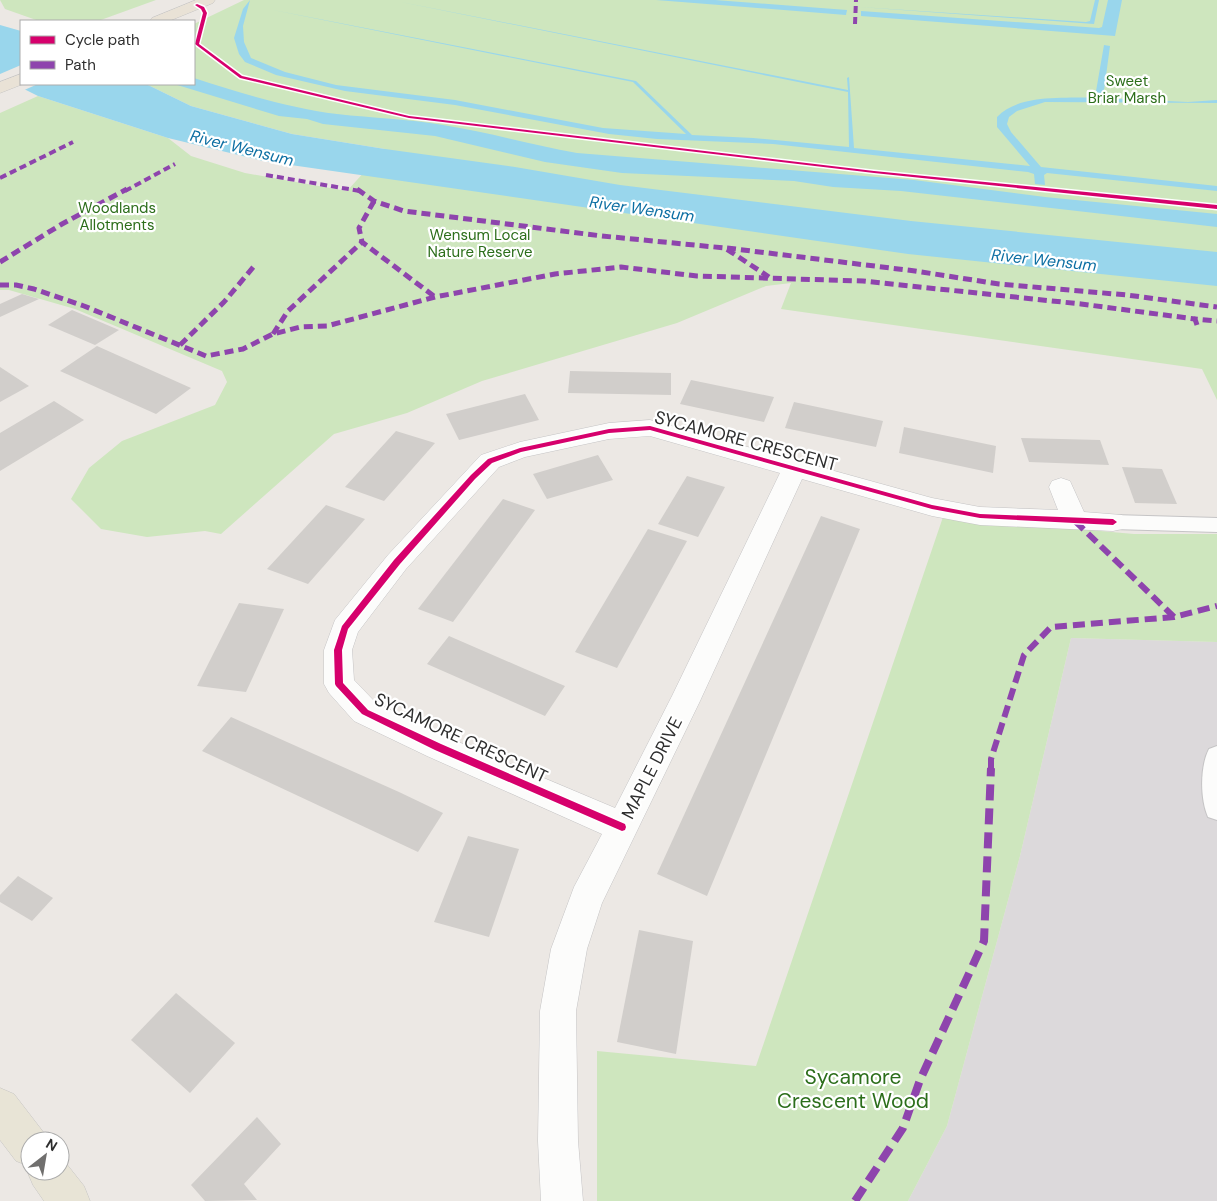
<svg xmlns="http://www.w3.org/2000/svg" width="1217" height="1201" font-family="'DM Sans',sans-serif">
<style>
.industrial{fill:#dcd9db}
.green{fill:#cee6be}
.water{fill:#99d6ec}
.pier{fill:#ece8e4}
.building{fill:#d1cecb}
.lines{fill:none;stroke-linecap:round;stroke-linejoin:round}
.service-casing{stroke:#c5c4c5;stroke-width:2}
.minor-casing{stroke:#c5c4c5;stroke-width:1}
.primary-casing{stroke:#c6c5c4;stroke-width:1}
.trunk-casing{stroke:#c6c5c4;stroke-width:1}
.service{fill:#fcfcfb;fill-rule:evenodd}
.minor{fill:#fcfcfb;fill-rule:evenodd}
.primary{fill:#e8e4d6;fill-rule:evenodd}
.trunk{fill:#e9e2d6;fill-rule:evenodd}
.quiet-far3{stroke:#8e44ad;stroke-width:4;stroke-dasharray:7 4;stroke-linecap:butt}
.quiet-far2{stroke:#8e44ad;stroke-width:5;stroke-dasharray:9 5;stroke-linecap:butt}
.quiet-far1{stroke:#8e44ad;stroke-width:6;stroke-dasharray:12 6;stroke-linecap:butt}
.quiet{stroke:#8e44ad;stroke-width:8;stroke-dasharray:16 8;stroke-linecap:butt}
.cycleway-casing{stroke:#fff;stroke-width:3}
.cycleway{fill:#d6006c;fill-rule:evenodd}
.labels{text-anchor:middle;dominant-baseline:central;stroke-width:4.5;stroke-linejoin:round;paint-order:stroke}
.far-park-label{font-size:15px;fill:#2c6e1b;stroke:#fff}
.far-water-label{font-size:16px;font-style:italic;fill:#0d6fa3;stroke:#fff}
.street-label{font-size:18px;fill:#2e2e2e;stroke:#fff}
.near-park-label{font-size:21px;fill:#2c6e1b;stroke:#fff}
</style>
<rect width="100%" height="100%" fill="#ece8e4"/>
<!-- industrial -->
<polygon class="industrial" points="1071,638 1217,642 1217,1201 908,1201 947,1126 1020,856"/>
<!-- green -->
<g class="green">
<polygon points="0,0 156,0 98,21 39,21 5,9"/>
<polygon points="244,0 1217,0 1217,400 1202,369 781,309 791,283 766,286 677,323 482,381 407,413 334,434 221,534 205,531 147,537 101,529 71,499 89,468 122,441 215,405 227,382 222,371 75,309 9,290 0,290 0,113 38,96 168,138 191,156 245,173 347,191 385,149 292,134 191,106 146,84 194,84 194,24"/>
<polygon points="943,517 1134,534 1217,534 1217,642 1071,638 1020,856 947,1126 908,1201 597,1201 597,1051 756,1066"/>
</g>
<!-- water -->
<g class="water">
<path d="M 250,0 L 243,26 L 244,42 L 251,58 L 285,72 L 336,85 L 455,100 L 603,128 L 686,134 L 633,82 L 273,10 L 636,81 L 692,135 L 753,138 L 849,147 L 848,92 L 401,2 L 848,90 L 847,78 L 849,77 L 854,148 L 1030,166 L 997,127 L 997,117 C 1020,93 1065,99 1095,97 L 1104,45 L 1110,46 L 1103,98 L 1188,102 L 1217,100 L 1217,103 L 1045,102 L 1017,111 L 1009,117 L 1007,124 L 1011,132 L 1041,167 L 1217,186 L 1217,191 L 1047,173 L 1044,175 L 1045,185 L 1035,184 L 1034,174 L 1028,172 L 773,144 L 657,139 L 609,134 L 455,105 L 345,91 L 276,75 L 245,62 L 239,54 L 234,38 L 243,9 Z"/>
<polygon points="656,0 715,0 847,10 846,15"/>
<polygon points="1095,0 1099,0 1094,24 860,7 1086,22 1090,21"/>
<polygon points="1108,0 1122,0 1115,36 861,16 861,11 1099,28 1102,27"/>
<polygon points="0,25 21,31 21,84 146,84 191,106 292,134 385,149 515,167 620,185 911,221 1217,252 1217,286 908,254 263,161 168,138 38,96 0,77"/>
<path d="M 194,78 C 240,93 289,108 337,114 C 373,118 408,119 443,125 C 488,132 532,145 577,153 L 914,180 L 1045,197 L 1217,214 L 1217,227 L 901,191 L 833,187 L 794,181 L 622,173 L 545,162 L 435,136 L 323,124 L 307,119 L 279,116 L 174,84 L 194,84 Z"/>
</g>
<!-- pier -->
<polygon class="pier" points="21,65 21,84 38,84 22,91 0,80 0,74"/>
<!-- building -->
<g class="building">
<polygon points="22,294 39,299 0,317 0,304"/>
<polygon points="72,310 119,330 95,345 48,325"/>
<polygon points="97,346 191,388 156,414 60,371"/>
<polygon points="0,367 29,386 0,402"/>
<polygon points="570,371 671,373 671,395 568,393"/>
<polygon points="691,380 774,397 764,422 680,404"/>
<polygon points="525,394 539,420 459,440 446,414"/>
<polygon points="54,401 84,420 0,471 0,433"/>
<polygon points="794,402 883,421 876,447 785,428"/>
<polygon points="904,427 996,446 993,473 899,453"/>
<polygon points="396,431 435,443 384,501 345,487"/>
<polygon points="1021,438 1100,440 1109,465 1029,462"/>
<polygon points="598,455 613,480 547,499 533,474"/>
<polygon points="1122,467 1162,469 1177,504 1135,503"/>
<polygon points="687,476 725,487 698,537 658,524"/>
<polygon points="503,499 535,510 453,622 418,609"/>
<polygon points="326,505 365,519 308,584 267,569"/>
<polygon points="821,516 860,529 707,896 657,874"/>
<polygon points="648,529 687,541 617,668 575,652"/>
<polygon points="239,603 284,609 246,692 197,686"/>
<polygon points="449,636 525,669 565,686 545,716 427,664"/>
<polygon points="231,717 399,792 443,813 418,852 202,751"/>
<polygon points="468,836 519,849 489,937 434,922"/>
<polygon points="18,876 53,898 32,921 0,902 0,895"/>
<polygon points="639,930 693,941 676,1054 617,1042"/>
<polygon points="176,993 235,1043 190,1093 131,1040"/>
<polygon points="257,1117 281,1144 244,1184 257,1200 205,1201 191,1185"/>
</g>
<g class="lines">
<defs>
<g id="service">
<polygon points="1113,515 1217,518 1217,532 1113,529 1106,527 1103,522 1106,517"/>
<path d="M 1217,746 L 1217,820 L 1208,817 C 1200,799 1200,766 1209,749 Z"/>
</g>
<path id="minor" d="M 650,420 L 932,498 L 980,507 L 1058,510 L 1049,487 L 1052,481 L 1061,478 L 1070,481 L 1084,512 L 1122,515 L 1126,522 L 1122,529 L 1113,531 L 980,525 L 932,516 L 802,479 L 700,701 L 602,903 L 587,949 L 576,1011 L 578,1141 L 583,1201 L 541,1201 L 538,1141 L 540,1011 L 551,949 L 574,887 L 602,834 L 427,756 L 354,721 L 329,693 L 324,684 L 324,650 L 335,620 L 388,555 L 481,455 L 520,442 L 609,423 ZM 650,436 L 780,473 L 672,696 L 615,808 L 449,738 L 376,703 L 354,680 L 352,650 L 358,632 L 406,569 L 499,467 L 525,457 L 609,439 Z"/>
<polygon id="primary" points="0,1088 14,1094 44,1133 48,1141 30,1141 30,1171 60,1171 61,1157 84,1186 90,1201 44,1201 33,1185 27,1171 29,1166 16,1161 0,1140"/>
<g id="trunk">
<polygon points="196,0 215,0 213,3 169,21 150,21 152,18"/>
<polygon points="21,74 21,84 23,84 0,93 0,82"/>
</g>
</defs>
<!-- service casing -->
<use href="#service" class="service-casing"/>
<!-- minor casing -->
<use href="#minor" class="minor-casing"/>
<!-- primary casing -->
<use href="#primary" class="primary-casing"/>
<!-- trunk casing -->
<use href="#trunk" class="trunk-casing"/>
<!-- service -->
<use href="#service" class="service"/>
<!-- minor -->
<use href="#minor" class="minor"/>
<!-- primary -->
<use href="#primary" class="primary"/>
<!-- trunk -->
<use href="#trunk" class="trunk"/>
<!-- quiet-far3 -->
<g class="quiet-far3">
<polyline points="855,24 856,0"/>
<polyline points="266,175 360,191"/>
<polyline points="0,178 73,142"/>
<polyline points="125,191 175,164"/>
</g>
<!-- quiet-far2 -->
<g class="quiet-far2">
<polyline points="357,189 374,201 404,211 602,236 725,248 769,277"/>
<polyline points="374,201 359,228 362,242 435,297"/>
<polyline points="727,248 915,271 999,284 1127,295 1217,307"/>
<polyline points="0,262 62,224 127,189"/>
<polyline points="0,285 16,285 34,289 84,306 206,356 243,349 273,334 300,327 327,326 435,297 555,274 621,267 697,276 863,281 1081,304 1195,319"/>
<polyline points="1197,325 1195,319 1217,321"/>
<polyline points="273,334 288,311 362,242"/>
<polyline points="180,345 224,302 255,265"/>
</g>
<!-- quiet-far1 -->
<g class="quiet-far1">
<polyline points="1075,521 1174,617"/>
<polyline points="991,769 991,759 1024,655 1051,627 1174,617 1217,606"/>
</g>
<!-- quiet -->
<polyline class="quiet" points="855,1201 903,1128 920,1080 984,941 991,768"/>
<defs>
<g id="cycleway">
<polygon points="197,4 204,7 207,13 199,44 242,76 409,116 874,171 1217,205 1217,209 874,173 409,118 240,78 195,44 203,13 201,9 195,5"/>
<polygon points="650,426 932,505 980,514 1113,519 1117,522 1113,525 980,518 932,509 650,430 609,433 521,452 492,463 475,479 400,564 348,629 342,650 343,683 368,710 441,744 625,824 626,827 625,830 622,831 435,750 362,714 336,686 335,684 334,650 342,626 394,560 471,475 488,459 520,448 609,429"/>
</g>
</defs>
<!-- cycleway casing -->
<use href="#cycleway" class="cycleway-casing"/>
<!-- cycleway -->
<use href="#cycleway" class="cycleway"/>
</g>
<g class="labels">
<!-- far-park labels -->
<g class="far-park-label">
<text x="1127" y="81">Sweet<tspan x="1127" dy="17">Briar Marsh</tspan></text>
<text x="117" y="208">Woodlands<tspan x="117" dy="17">Allotments</tspan></text>
<text x="480" y="235">Wensum Local<tspan x="480" dy="17">Nature Reserve</tspan></text>
</g>
<!-- far-water labels -->
<g class="far-water-label">
<text transform="translate(242 148) rotate(14)">River Wensum</text>
<text transform="translate(642 209) rotate(8)">River Wensum</text>
<text transform="translate(1044 260) rotate(6)">River Wensum</text>
</g>
<!-- street labels -->
<g class="street-label">
<text transform="translate(746 441) rotate(15)">SYCAMORE CRESCENT</text>
<text transform="translate(461 738) rotate(25)">SYCAMORE CRESCENT</text>
<text transform="translate(652 768) rotate(-63)">MAPLE DRIVE</text>
</g>
<!-- near-park labels -->
<g class="near-park-label">
<text x="853" y="1077">Sycamore<tspan x="853" dy="24">Crescent Wood</tspan></text>
</g>
</g>
<!-- legend -->
<rect x="20" y="20" width="175" height="65" fill="#ffffff" stroke="#ababab"/>
<rect x="30" y="36" width="25" height="8" fill="#d6006c" stroke="#ababab"/>
<text x="65" y="45" font-size="15" fill="#2e2e2e">Cycle path</text>
<rect x="30" y="61" width="25" height="8" fill="#8e44ad" stroke="#ababab"/>
<text x="65" y="70" font-size="15" fill="#2e2e2e">Path</text>
<!-- north arrow -->
<g transform="translate(45 1156) rotate(31)"><circle r="24" fill="#ffffff" stroke="#ababab"/>
<path d="M0-4L9 19L0 12L-9 19Z" fill="#706f6e"/>
<text y="-8" font-size="14" font-weight="bold" text-anchor="middle" fill="#2e2e2e">N</text>
</g>
</svg>
